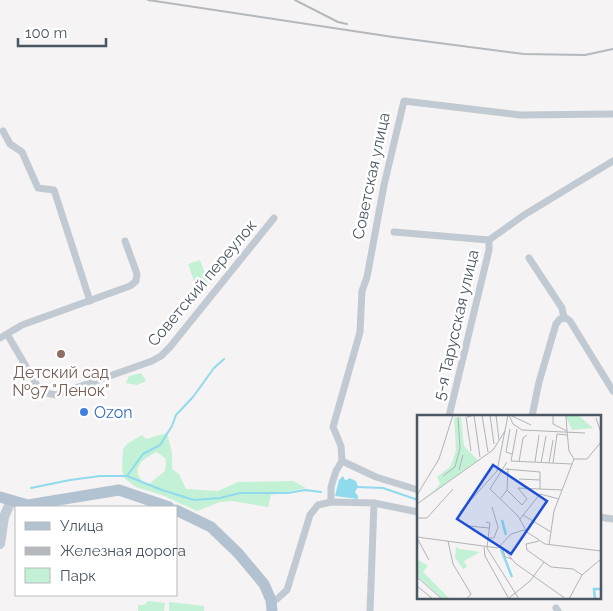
<svg xmlns="http://www.w3.org/2000/svg" width="613" height="611" font-family="Raleway,sans-serif">
<style>
.green{fill:#c3f1d5;fill-rule:evenodd}
.water{fill:#90daee}
.lines{fill:none;stroke-linecap:round;stroke-linejoin:round}
.stream{stroke:#90daee;stroke-width:2}
.street{stroke:#c1cad2;stroke-width:7}
.secondary{stroke:#c1cbd6;stroke-width:10}
.primary{stroke:#b3c2d1;stroke-width:11}
.rail{stroke:#b5b8bd;stroke-width:2}
.education-dot{fill:#8d6e63;stroke:#fff;stroke-width:2}
.shop-dot{fill:#3f7fe0;stroke:#fff;stroke-width:2}
.labels{text-anchor:middle;dominant-baseline:central;stroke-width:5;stroke-linejoin:round;paint-order:stroke}
.street-label{font-size:16px;fill:#4a5661;stroke:#fff}
.education-label{font-size:16px;fill:#785e54;stroke:#fff}
.shop-label{font-size:16px;fill:#366cbe;stroke:#fff;text-anchor:start}
.inset-river{fill:none;stroke:#90daee;stroke-width:2.5}
.inset-road{fill:none;stroke:#b1b4b9;stroke-width:1}
.view{fill:#1d4ed8;fill-opacity:0.15;stroke:#1d4ed8;stroke-width:2.5}
.inset-edge{fill:none;stroke:#4a5661;stroke-width:2.5}
</style>
<rect width="100%" height="100%" fill="#f5f3f3"/>
<!-- green -->
<g class="green">
<polygon points="200,260 208,282 196,286 188,264"/>
<polygon points="141,373 146,381 137,385 126,383 129,376"/>
<path d="M 167,433 L 172,453 L 172,469 L 179,474 L 186,489 L 218,491 L 238,482 L 293,481 L 306,488 L 271,495 L 268,507 L 232,501 L 220,502 L 197,511 L 162,495 L 136,487 L 125,479 L 122,470 L 123,449 L 127,444 L 142,435 L 146,439 ZM 157,452 L 166,459 L 165,471 L 148,485 C 127,472 141,459 157,452 Z"/>
<polygon points="148,601 165,603 164,611 138,611 138,605 144,605"/>
<polygon points="169,602 204,606 204,611 169,611"/>
</g>
<!-- water -->
<polygon class="water" points="343,476 345,480 347,480 349,478 356,481 358,487 355,492 358,496 358,499 335,496 339,480"/>
<g class="lines">
<!-- stream -->
<g class="stream">
<polyline points="127,476 143,454 160,445 172,426 176,415 193,397 214,368 224,359"/>
<polyline points="357,487 383,488 418,500"/>
<polyline points="31,488 70,480 100,476 127,476 162,490 194,500 220,498 240,493 288,493 305,490 321,492"/>
</g>
<!-- street -->
<g class="street">
<polyline points="3,131 10,144 22,152 38,188 54,190 90,301"/>
<polyline points="394,232 489,240 524,215 613,161"/>
<polyline points="529,258 562,308 564,318"/>
<polyline points="7,334 41,392 56,395 152,361 161,356 170,347 274,218"/>
<polyline points="0,338 22,325 130,286 136,281 137,274 125,241"/>
<polyline points="449,416 489,250 489,240"/>
<polyline points="532,416 539,382 556,324 560,319 566,318 570,321 613,391"/>
<polyline points="342,461 376,477 418,490"/>
<polyline points="331,502 374,503 418,512"/>
<polyline points="599,517 613,519"/>
<polyline points="271,600 277,599 287,590 310,515 318,505 331,502 331,487 336,471 342,461 341,446 333,427 360,332 362,291 367,277 384,185 404,101 520,115 613,114"/>
<polyline points="556,608 558,611"/>
<polyline points="370,611 374,503"/>
</g>
<!-- secondary -->
<polyline class="secondary" points="0,544 4,517 11,501"/>
<!-- primary -->
<g class="primary">
<polyline points="0,497 28,505 119,490 169,507"/>
<polyline points="176,510 211,527 238,553 264,584 271,600 272,611"/>
</g>
<!-- rail -->
<g class="rail">
<polyline points="148,0 393,37 524,54 585,55 613,49"/>
<polyline points="295,0 338,22 347,24"/>
</g>
</g>
<!-- markers -->
<circle class="education-dot" cx="61" cy="354" r="5"/>
<circle class="shop-dot" cx="84" cy="412" r="5"/>
<g class="labels">
<!-- street labels -->
<g class="street-label">
<text transform="translate(371 176) rotate(-78)">Советская улица</text>
<text transform="translate(202 283) rotate(-50)">Советский переулок</text>
<text transform="translate(456 325) rotate(-77)">5-я Тарусская улица</text>
</g>
<!-- education labels -->
<g class="education-label">
<text x="61" y="372">Детский сад<tspan x="61" dy="18">№97 "Ленок"</tspan></text>
</g>
<!-- shop labels -->
<g class="shop-label">
<text x="94" y="412">Ozon</text>
</g>
</g>
<!-- overview -->
<g transform="translate(417 415)">
<rect width="184" height="184" fill="#f5f3f3"/>
<path d="M 148,0 L 161,0 L 176,13 L 155,15 ZM 44,2 L 47,31 L 61,45 L 8,83 L 6,84 L 19,74 L 23,68 L 20,62 L 34,51 L 39,35 L 37,3 ZM 39,132 L 43,134 L 63,137 L 47,146 L 50,152 L 46,154 L 38,142 ZM 0,144 L 11,151 L 6,157 L 33,184 L 26,184 L 0,161 Z" fill="#c3f1d5"/>
<path class="inset-river" d="M 85,105 L 89,120M 84,134 L 95,162M 178,184 L 177,174 L 184,174"/>
<path class="inset-road" d="M 65,0 L 71,37M 73,0 L 77,29M 79,0 L 82,25M 92,0 L 96,9 L 105,15 L 168,18M 93,0 L 114,10M 136,0 L 136,9 L 150,16 L 152,36 L 157,44M 149,0 L 150,16M 49,2 L 54,36M 50,2 L 57,0 L 63,42M 179,3 L 184,18M 93,14 L 89,37 L 95,39M 100,14 L 94,46 L 155,49M 157,44 L 170,44 L 184,27M 90,47 L 73,74 L 101,101 L 109,115M 102,47 L 106,23 L 110,20M 118,47 L 122,20M 124,48 L 129,21M 132,48 L 136,25M 136,48 L 140,19 L 150,20M 88,54 L 123,57 L 123,74M 42,55 L 46,40M 26,61 L 38,52 L 43,33 L 41,2M 102,64 L 123,65M 90,75 L 105,90 L 110,84 L 101,73 L 145,75M 0,80 L 22,44 L 36,0M 84,83 L 90,75 L 91,53M 0,89 L 76,35 L 88,16M 43,97 L 80,56 L 91,0M 106,100 L 134,117M 0,103 L 10,103 L 36,74M 103,104 L 123,79 L 142,84M 69,107 L 73,108 L 70,133 L 102,184M 52,111 L 72,113M 0,122 L 81,133 L 94,119 L 107,115 L 128,129 L 184,136M 0,123 L 12,145M 70,123 L 77,123 L 81,112 L 75,92M 31,126 L 36,149 L 54,179 L 50,184M 122,126 L 109,129 L 110,135 L 134,152 L 156,154 L 165,160M 132,130 L 137,96 L 157,44M 67,132 L 68,141 L 92,184M 85,132 L 98,148 L 149,184M 86,134 L 88,142 L 95,144M 0,162 L 25,184M 0,171 L 16,184M 92,183 L 113,166 L 127,147M 152,184 L 165,160 L 184,144"/>
<path class="view" d="M 76,50 L 130,86 L 94,139 L 40,104 Z"/>
<rect width="184" height="184" class="inset-edge"/>
</g>
<!-- legend -->
<rect x="15" y="506" width="162" height="90" fill="#ffffff" stroke="#b7bbc0"/>
<rect x="25" y="522" width="25" height="8" fill="#b3c2d1" stroke="#b7bbc0"/>
<text x="60" y="531" font-size="15" fill="#4a5661">Улица</text>
<rect x="25" y="547" width="25" height="8" fill="#b5b8bd" stroke="#b7bbc0"/>
<text x="60" y="556" font-size="15" fill="#4a5661">Железная дорога</text>
<rect x="25" y="568" width="25" height="15" fill="#c3f1d5" stroke="#b7bbc0"/>
<text x="60" y="581" font-size="15" fill="#4a5661">Парк</text>
<!-- scale -->
<path d="M18 38v8h88v-8" fill="none" stroke="#4a5661" stroke-width="2.5"/>
<text x="25" y="38" font-size="15" fill="#4a5661" stroke="#ffffff" stroke-width="4" paint-order="stroke">100 m</text>
</svg>
